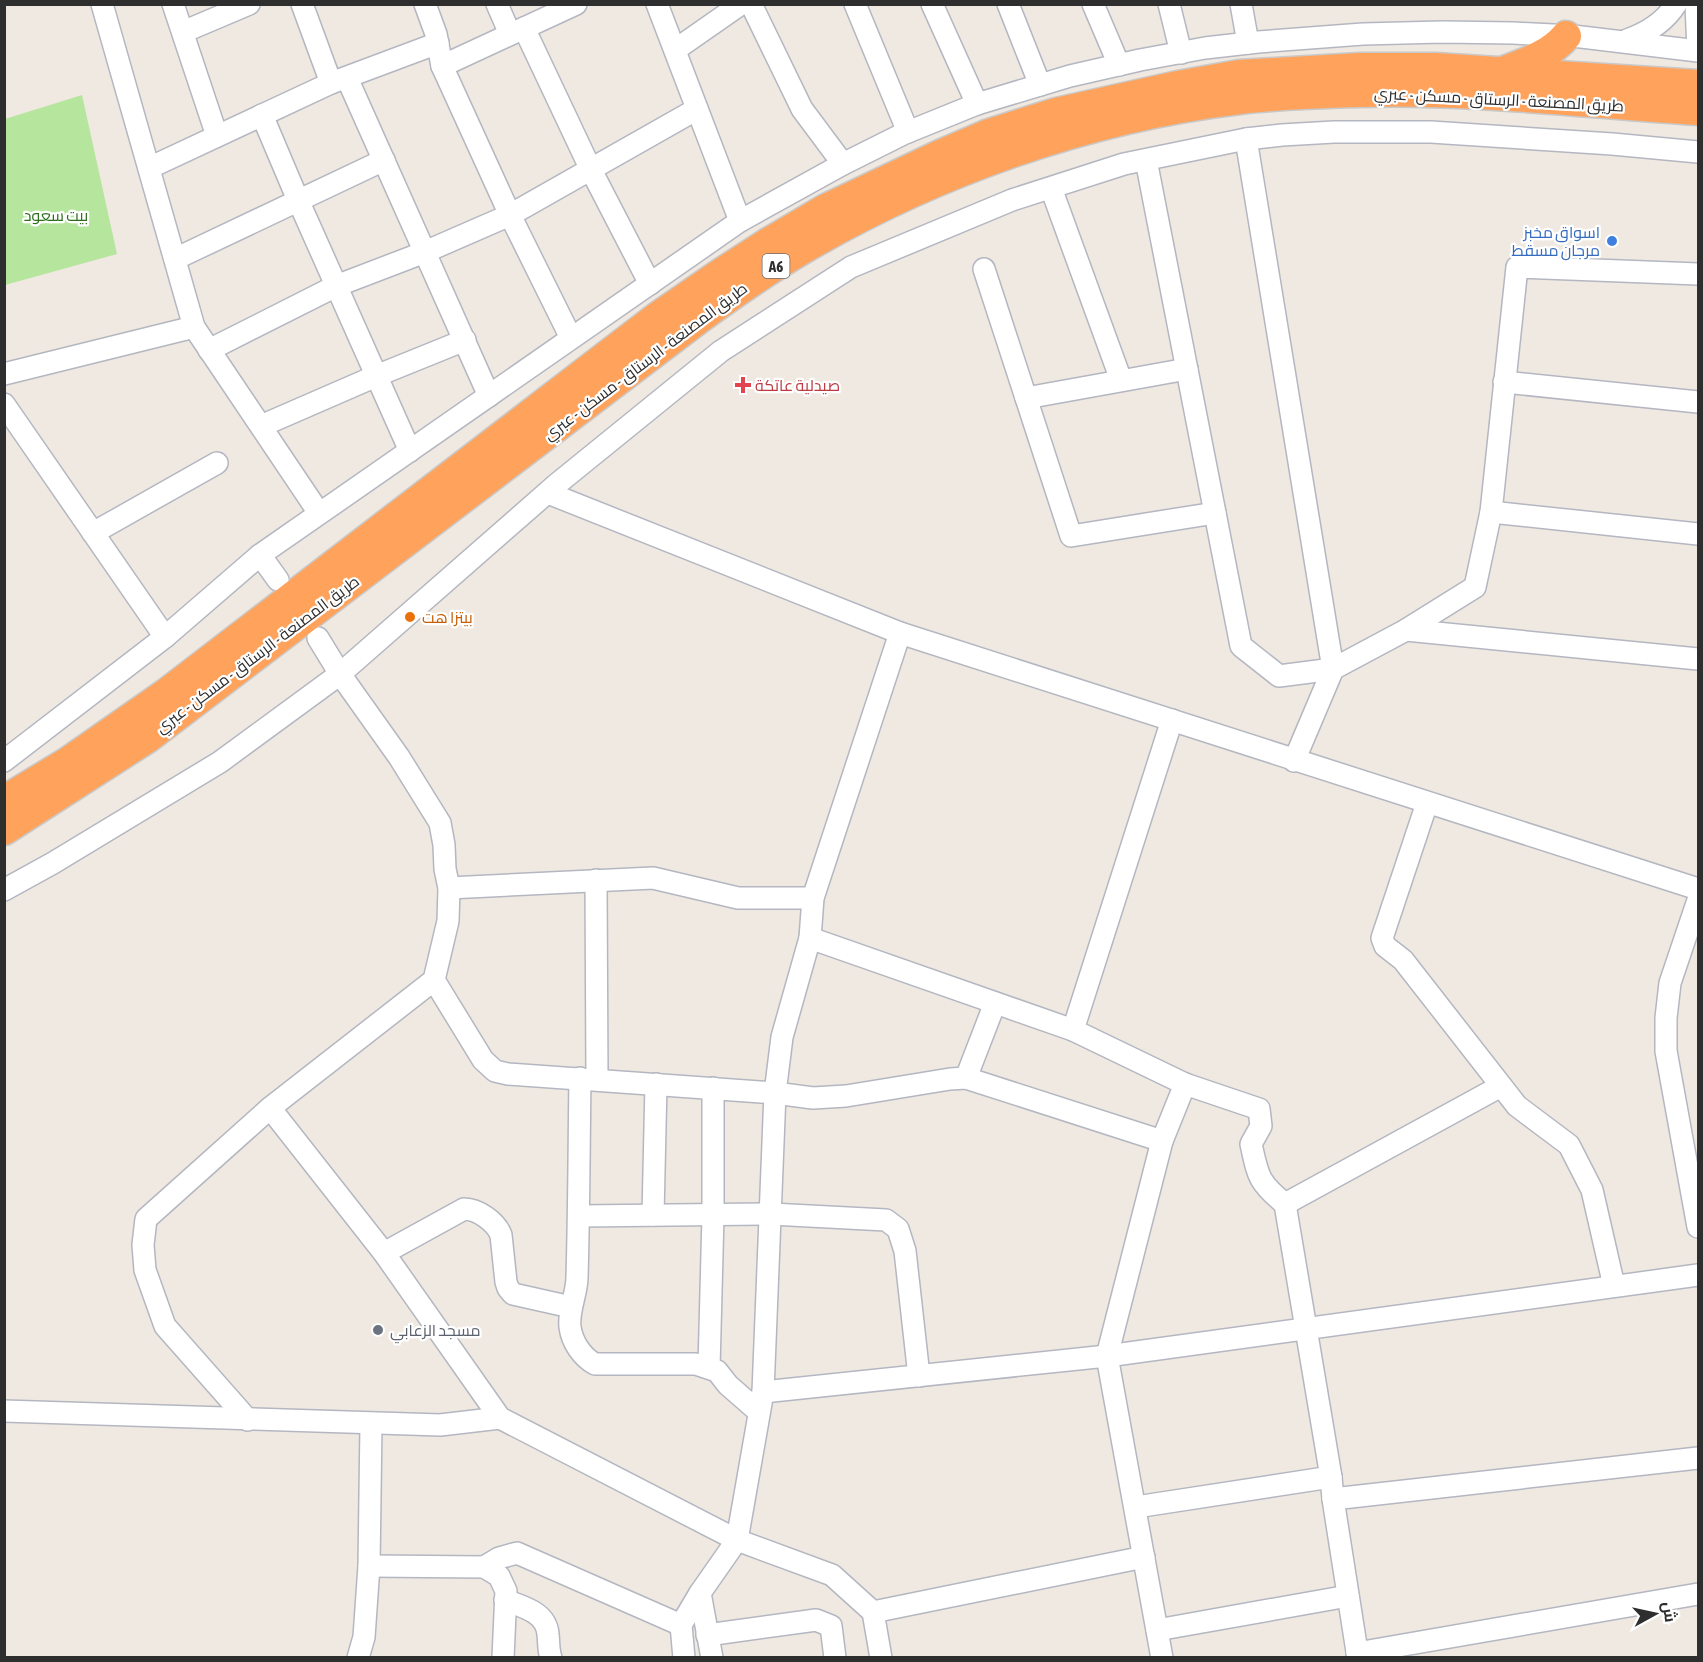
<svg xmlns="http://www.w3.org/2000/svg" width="1703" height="1662" font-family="'Asap Condensed',Cairo,sans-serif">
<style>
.green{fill:#b6e59e}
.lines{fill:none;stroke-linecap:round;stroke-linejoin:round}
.minor-casing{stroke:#b4b7c1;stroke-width:24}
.highway-casing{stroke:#c9c9c9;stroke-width:33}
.minor{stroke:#fff;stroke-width:21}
.highway{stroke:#ffa35c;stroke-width:30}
.shop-dot{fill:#3f7fe0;stroke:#fff;stroke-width:2}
.health-dot{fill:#e0444e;stroke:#fff;stroke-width:2}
.food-dot{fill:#e8710a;stroke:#fff;stroke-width:2}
.worship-dot{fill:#6b7280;stroke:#fff;stroke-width:2}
.labels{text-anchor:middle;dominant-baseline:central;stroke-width:4.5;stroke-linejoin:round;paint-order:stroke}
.shield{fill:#fff;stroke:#6d6d6d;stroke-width:1.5}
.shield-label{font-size:15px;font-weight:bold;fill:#2e2e2e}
.street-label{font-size:16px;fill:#2e2e2e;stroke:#fff}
.park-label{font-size:16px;fill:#2c6e1b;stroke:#fff}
.shop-label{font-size:16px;fill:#366cbe;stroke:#fff;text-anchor:end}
.health-label{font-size:16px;fill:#be3a42;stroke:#fff;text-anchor:start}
.food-label{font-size:16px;fill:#c56008;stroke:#fff;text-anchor:start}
.worship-label{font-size:16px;fill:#5b616d;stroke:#fff;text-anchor:start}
</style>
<rect width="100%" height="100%" fill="#efe9e1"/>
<!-- green -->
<polygon class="green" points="82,95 117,254 5,285 5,119"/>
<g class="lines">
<defs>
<g id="minor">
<polyline points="102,4 194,327 319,513"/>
<polyline points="173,4 217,136"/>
<polyline points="302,4 331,83"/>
<polyline points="425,4 436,34 442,66 510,215 571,338"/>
<polyline points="497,4 510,34"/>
<polyline points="657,4 740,221"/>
<polyline points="751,4 802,109 843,164"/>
<polyline points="855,4 908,132"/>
<polyline points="932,4 977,104"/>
<polyline points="1008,4 1040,85"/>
<polyline points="1093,4 1119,65"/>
<polyline points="1169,4 1181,53"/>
<polyline points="1241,4 1248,43"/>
<polyline points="1696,4 1698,51"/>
<polyline points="524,28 591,170 650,284"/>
<polyline points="183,32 249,4"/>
<path d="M 1627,40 C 1647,33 1664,23 1676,4"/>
<polyline points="675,50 741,4"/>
<polyline points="442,66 576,4"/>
<polyline points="347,78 489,396"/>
<polyline points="262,115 298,200 410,451"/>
<polyline points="1146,160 1241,646 1279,676 1333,669 1246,139"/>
<polyline points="149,168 331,83 438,43"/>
<polyline points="1051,188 1121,380"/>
<polyline points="175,259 384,160"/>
<polyline points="984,269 1071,536 1215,513"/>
<polyline points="209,350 336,286 425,252 510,215 697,109"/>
<polyline points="4,374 194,327"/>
<polyline points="1504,382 1698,402"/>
<polyline points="1026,398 1187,369"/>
<polyline points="4,404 165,637"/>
<polyline points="261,426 376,376 465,340"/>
<polyline points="548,493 900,633 1698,889"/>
<polyline points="1491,512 1698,534"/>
<polyline points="93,533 217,463"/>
<polyline points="260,555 278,580"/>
<polyline points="1406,630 1698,659"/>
<polyline points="900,633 813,898 810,938 782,1037 775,1093 813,1098 846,1096 950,1079 966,1078 1162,1141"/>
<polyline points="318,638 340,674 399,757 440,823 444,845 445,869 449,888 448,921 434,980 270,1108 384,1253 500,1418 737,1540 763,1392 775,1093 508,1074 495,1071 483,1060 434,980"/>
<polyline points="4,761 165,637 260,555 740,221 843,164 903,134 977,104 1070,76 1140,60 1205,48 1258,42 1363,34 1442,32 1513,33 1573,36 1698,51"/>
<polyline points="1294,761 1333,669 1406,630 1475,587 1491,512 1517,267 1698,274"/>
<polyline points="1427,803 1382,938 1385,946 1403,960 1517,1106 1569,1145 1592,1190 1614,1286"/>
<polyline points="596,880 597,1079"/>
<polyline points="449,888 653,878 738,898 813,898"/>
<polyline points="4,890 53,863 220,762 340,674 557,484 721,351 851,267 1012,200 1124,164 1246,139 1282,135 1334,132 1431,132 1612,144 1698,152"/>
<polyline points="1698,900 1670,983 1666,1018 1666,1051 1698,1227"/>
<path d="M 810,938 L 1073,1030 L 1185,1084 L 1259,1109 L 1261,1126 L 1251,1144 C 1258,1176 1258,1182 1285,1204 L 1331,1477 L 1333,1499 L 1358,1658"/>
<polyline points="1073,1030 1172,720"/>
<path d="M 580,1078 C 579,1144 579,1211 577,1277 C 577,1294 568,1310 570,1327 C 572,1342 582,1357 595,1364 L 696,1364 L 717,1371 L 728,1385 L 759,1412"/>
<polyline points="966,1078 995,1003"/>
<polyline points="1285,1204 1501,1086"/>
<polyline points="653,1215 656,1084"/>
<polyline points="579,1216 771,1214 886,1220 898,1229 905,1251 919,1376"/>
<path d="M 384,1253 L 464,1209 C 478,1209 496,1222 501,1235 L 506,1282 L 508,1288 L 513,1294 L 571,1307"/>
<polyline points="709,1368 713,1215 713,1088"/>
<polyline points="763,1392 1107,1356 1698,1275"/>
<polyline points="4,1411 440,1425 500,1418"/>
<polyline points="248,1420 165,1326 145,1270 143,1245 146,1219 270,1108"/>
<polyline points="1333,1499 1698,1458"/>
<polyline points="1136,1507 1331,1477"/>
<polyline points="369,1566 484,1567 499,1576 506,1591 503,1658"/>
<polyline points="484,1567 499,1558 517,1553 681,1625"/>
<polyline points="700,1593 712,1658"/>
<path d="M 505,1600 C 523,1607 546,1612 548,1634 C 549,1642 548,1649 551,1658"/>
<polyline points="873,1612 1144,1557"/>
<polyline points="1157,1630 1348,1596"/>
<polyline points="707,1635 816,1620 831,1626 835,1658"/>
<polyline points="1357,1653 1698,1594"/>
<polyline points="358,1658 364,1637 369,1566 371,1424"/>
<polyline points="684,1658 681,1625 700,1593 737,1540 832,1575 873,1612 881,1658"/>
<polyline points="1162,1658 1107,1356 1162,1141 1185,1084"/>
</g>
<g id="highway">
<path d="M 1507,70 C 1528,62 1551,54 1566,36"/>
<polyline points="4,801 68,762 167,693 587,371 659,316 717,276 768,243 826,209 940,155 989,134 1056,113 1178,86 1239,75 1360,68 1436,68 1698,85"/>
<path d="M 4,830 L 147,738 L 698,319 C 731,295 764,272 799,251 C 931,173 1087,117 1240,99 C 1280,94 1321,93 1361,92 C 1472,89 1587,103 1698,110"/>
</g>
</defs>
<!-- minor casing -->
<use href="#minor" class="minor-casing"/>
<!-- highway casing -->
<use href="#highway" class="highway-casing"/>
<!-- minor -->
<use href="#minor" class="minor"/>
<!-- highway -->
<use href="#highway" class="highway"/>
</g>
<!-- markers -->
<circle class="shop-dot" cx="1612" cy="241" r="6"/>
<path class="health-dot" d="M740 376h6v6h6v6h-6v6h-6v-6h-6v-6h6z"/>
<circle class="food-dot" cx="410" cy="617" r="6"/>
<circle class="worship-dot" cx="378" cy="1330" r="6"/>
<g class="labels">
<!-- shield labels -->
<rect class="shield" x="762.5" y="254" width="27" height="24" rx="4.5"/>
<g class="shield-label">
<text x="776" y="266">A6</text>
</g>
<!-- street labels -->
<g class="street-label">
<text transform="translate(1499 99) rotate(3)">طريق المصنعة - الرستاق - مسكن - عبري</text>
<text transform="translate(645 361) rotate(-37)">طريق المصنعة - الرستاق - مسكن - عبري</text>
<text transform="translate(257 654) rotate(-37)">طريق المصنعة - الرستاق - مسكن - عبري</text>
</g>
<!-- park labels -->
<g class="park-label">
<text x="56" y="215">بيت سعود</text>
</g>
<!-- shop labels -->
<g class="shop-label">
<text x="1600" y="232">اسواق مخبز<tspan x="1600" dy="18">مرجان مسقط</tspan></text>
</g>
<!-- health labels -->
<g class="health-label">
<text x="755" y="385">صيدلية عاتكة</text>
</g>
<!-- food labels -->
<g class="food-label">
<text x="422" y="617">بيتزا هت</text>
</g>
<!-- worship labels -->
<g class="worship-label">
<text x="390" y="1330">مسجد الزعابي</text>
</g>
</g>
<!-- border -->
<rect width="1703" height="1662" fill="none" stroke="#2e2e2e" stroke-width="12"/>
<!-- north arrow -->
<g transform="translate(1655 1614) rotate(82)" stroke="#ffffff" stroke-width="4.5" paint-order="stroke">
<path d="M0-4.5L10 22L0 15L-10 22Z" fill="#2e2e2e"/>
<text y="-9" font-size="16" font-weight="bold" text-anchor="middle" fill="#2e2e2e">ش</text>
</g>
</svg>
